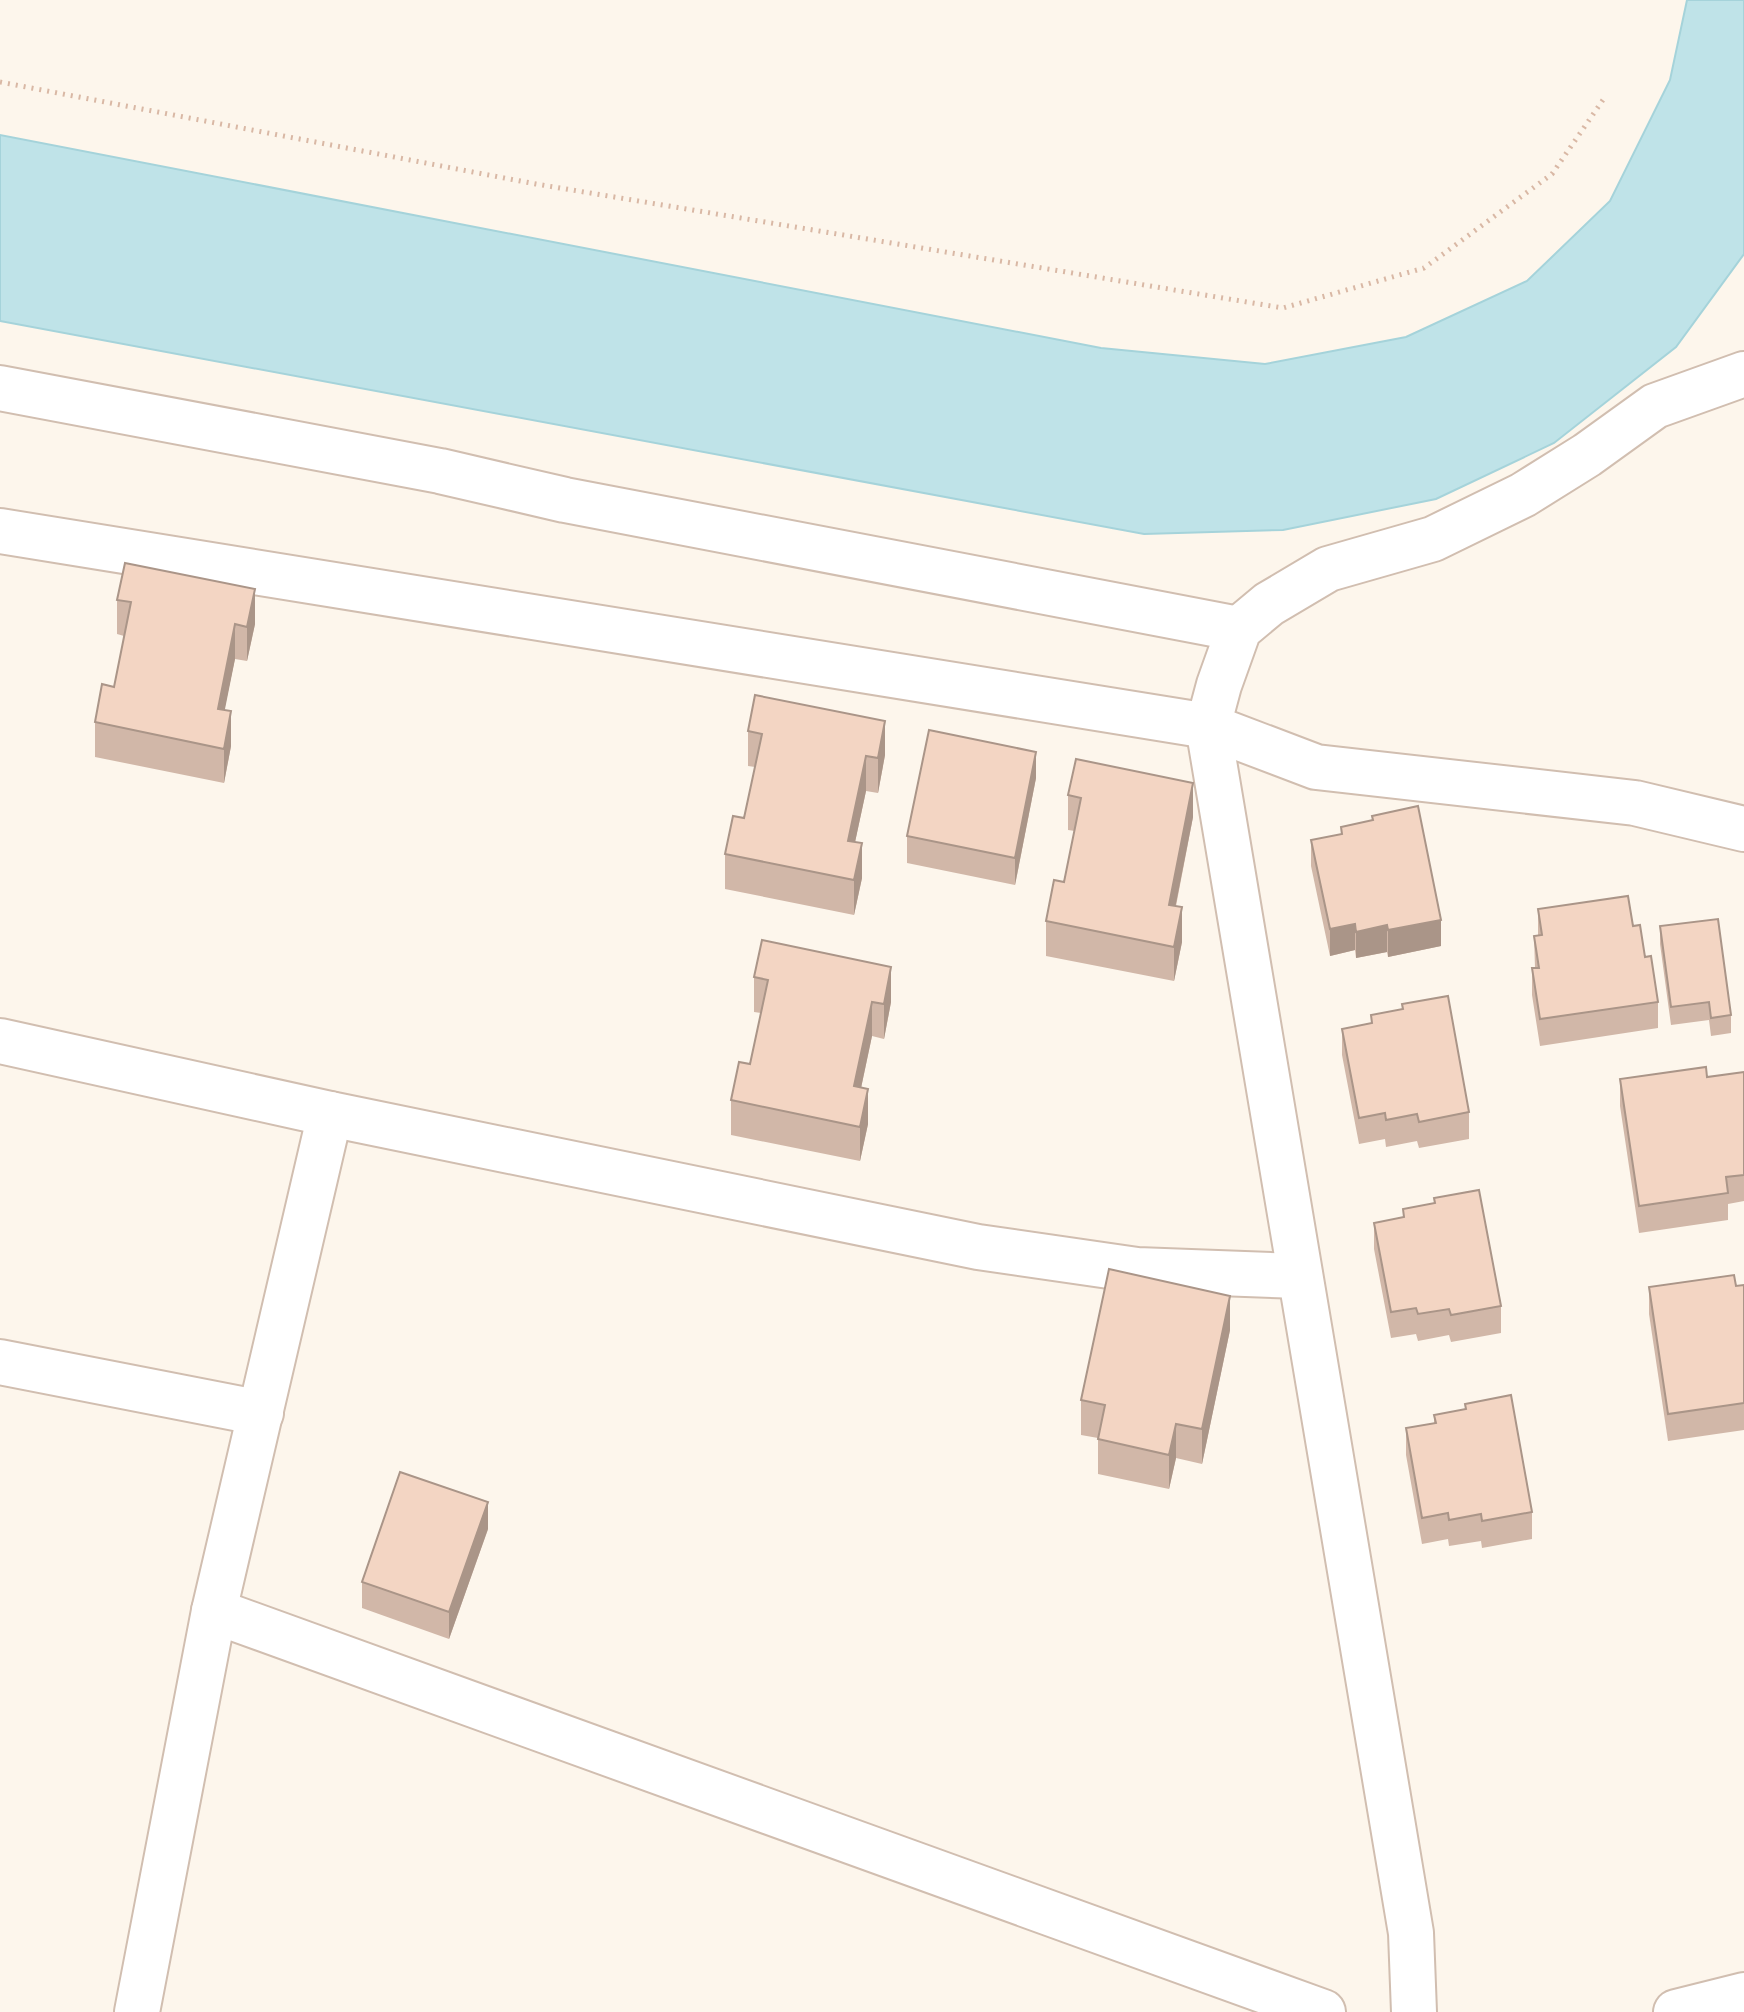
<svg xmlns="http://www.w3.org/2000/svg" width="1744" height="2012" font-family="'Fira Sans',sans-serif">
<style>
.water{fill:#bfe3e8;stroke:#a5d3da;stroke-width:2}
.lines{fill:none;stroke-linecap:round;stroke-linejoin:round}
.minor-casing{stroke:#d1beb0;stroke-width:48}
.path{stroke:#d9b8a5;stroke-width:5;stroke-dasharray:2 6;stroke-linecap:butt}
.minor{stroke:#fff;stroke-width:44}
.wall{fill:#d1b7a8}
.shaded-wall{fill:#aa9588}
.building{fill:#f3d5c3;stroke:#aa9588;stroke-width:2}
</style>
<rect width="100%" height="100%" fill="#fdf6ec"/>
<!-- water -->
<polygon class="water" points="1687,0 1744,0 1744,254 1676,347 1554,443 1436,499 1283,530 1144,534 0,321 0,135 1101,348 1265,364 1406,337 1527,281 1610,201 1670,80"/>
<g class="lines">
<defs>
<g id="minor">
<polyline points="0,388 440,471 565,500 1239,629"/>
<polyline points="0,531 1208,726 1316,767 1635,803 1744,829"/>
<polyline points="0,1041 330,1114 978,1247 1137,1270 1300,1276"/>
<polyline points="0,1362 261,1413"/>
<polyline points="214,1611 1323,2012"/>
<polyline points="137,2012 214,1611 330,1114"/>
<polyline points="1414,2012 1411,1933 1208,726 1219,685 1239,629 1269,604 1328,569 1433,539 1523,495 1587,455 1655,406 1744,374"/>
<polyline points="1676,2012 1744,1995"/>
</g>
</defs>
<!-- minor casing -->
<use href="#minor" class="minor-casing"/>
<!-- path -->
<polyline class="path" points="0,82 536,184 1283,308 1424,268 1552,174 1605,97"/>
<!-- minor -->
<use href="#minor" class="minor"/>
</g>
<!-- wall -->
<g class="wall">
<polygon points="117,600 255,624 247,661 235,659 224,710 231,746 224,783 95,757 95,722 114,687 124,636 117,634"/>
<polygon points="748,731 885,755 878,793 866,791 855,842 862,878 854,915 725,889 725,854 744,818 755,767 748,766"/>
<polygon points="1036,778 1015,885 907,863 907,836"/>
<polygon points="1068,795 1193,817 1176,906 1182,942 1174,981 1046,956 1046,921 1064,882 1075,831 1068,830"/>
<polygon points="1372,816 1441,946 1388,957 1387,952 1356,958 1355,950 1330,956 1311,866 1311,840 1341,834 1341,827 1372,820"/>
<polygon points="1538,909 1633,926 1645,957 1658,1002 1658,1028 1540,1046 1532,995 1532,968 1535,968 1534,936 1538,936"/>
<polygon points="1660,926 1731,1015 1731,1033 1711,1036 1709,1020 1671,1025 1660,944"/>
<polygon points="754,977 891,1002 884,1039 872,1036 861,1088 868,1124 860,1161 731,1135 731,1100 750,1064 761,1013 754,1012"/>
<polygon points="1402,1004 1469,1112 1469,1139 1419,1148 1417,1141 1386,1147 1385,1139 1359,1144 1342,1055 1342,1029 1371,1023 1371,1015 1402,1009"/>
<polygon points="1744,1072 1744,1201 1728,1204 1728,1220 1639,1233 1620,1106 1620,1079 1707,1077"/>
<polygon points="1434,1198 1501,1306 1501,1333 1451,1342 1449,1335 1418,1341 1416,1334 1391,1338 1374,1249 1374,1223 1403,1217 1403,1209 1434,1203"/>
<polygon points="1744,1285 1744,1430 1668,1441 1649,1314 1649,1287"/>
<polygon points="1230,1330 1202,1464 1176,1458 1169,1489 1098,1474 1098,1438 1081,1435 1081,1400"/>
<polygon points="1465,1404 1532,1512 1532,1539 1482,1548 1481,1541 1449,1546 1448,1539 1422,1544 1406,1455 1406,1428 1434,1423 1434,1415 1465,1409"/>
<polygon points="488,1529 449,1639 362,1608 362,1582"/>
</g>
<!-- shaded-wall -->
<g class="shaded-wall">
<polygon points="255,589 255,624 247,661 247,627"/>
<polygon points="235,624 235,659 218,744 218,709"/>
<polygon points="231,711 231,746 224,783 224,749"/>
<polygon points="885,721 885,755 878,793 878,758"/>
<polygon points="1036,752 1036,778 1015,885 1015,858"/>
<polygon points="866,756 866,791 848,875 848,841"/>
<polygon points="1193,783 1193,817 1169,939 1169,905"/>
<polygon points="862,843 862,878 854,915 854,880"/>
<polygon points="1182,907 1182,942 1174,981 1174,947"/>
<polygon points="1441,920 1441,946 1388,957 1388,930"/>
<polygon points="1355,924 1355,950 1330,956 1330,929"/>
<polygon points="1387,925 1387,952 1356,958 1356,932"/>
<polygon points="891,967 891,1002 884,1039 884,1004"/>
<polygon points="872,1002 872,1036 854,1121 854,1086"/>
<polygon points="868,1089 868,1124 860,1161 860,1127"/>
<polygon points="1230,1296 1230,1330 1202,1464 1202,1429"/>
<polygon points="1176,1424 1176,1458 1169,1489 1169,1455"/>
<polygon points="488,1502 488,1529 449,1639 449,1612"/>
</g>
<!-- building -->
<g class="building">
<polygon points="125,563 255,589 247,627 235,624 218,709 231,711 224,749 95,722 102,684 114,687 131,602 117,600"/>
<polygon points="755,695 885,721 878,758 866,756 848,841 862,843 854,880 725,854 733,816 744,818 762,734 748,731"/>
<polygon points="929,730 1036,752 1015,858 907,836"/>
<polygon points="1076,759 1193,783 1169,905 1182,907 1174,947 1046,921 1054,880 1064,882 1081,798 1068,795"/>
<polygon points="1418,806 1441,920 1388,930 1387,925 1356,932 1355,924 1330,929 1311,840 1342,834 1341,827 1373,820 1372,816"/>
<polygon points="1628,896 1633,926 1640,925 1645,957 1651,956 1658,1002 1540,1019 1532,968 1539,968 1534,936 1542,935 1538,909"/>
<polygon points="1718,919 1731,1015 1711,1018 1709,1002 1671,1007 1660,926"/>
<polygon points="762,940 891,967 884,1004 872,1002 854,1086 868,1089 860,1127 731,1100 739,1062 750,1064 768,980 754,977"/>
<polygon points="1448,996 1469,1112 1419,1122 1417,1114 1386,1120 1385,1113 1359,1118 1342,1029 1372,1023 1371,1015 1403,1009 1402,1004"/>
<polygon points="1706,1067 1707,1077 1744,1072 1744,1175 1726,1177 1728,1193 1639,1206 1620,1079"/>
<polygon points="1479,1190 1501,1306 1451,1315 1449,1309 1418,1314 1416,1308 1391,1312 1374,1223 1404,1217 1403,1209 1435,1203 1434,1198"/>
<polygon points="1109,1269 1230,1296 1202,1429 1176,1424 1169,1455 1098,1439 1105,1405 1081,1400"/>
<polygon points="1734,1275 1736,1286 1744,1285 1744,1403 1668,1414 1649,1287"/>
<polygon points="1511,1395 1532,1512 1482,1521 1481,1514 1449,1520 1448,1513 1422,1518 1406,1428 1436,1423 1434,1415 1466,1409 1465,1404"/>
<polygon points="400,1472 488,1502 449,1612 362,1582"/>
</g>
</svg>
